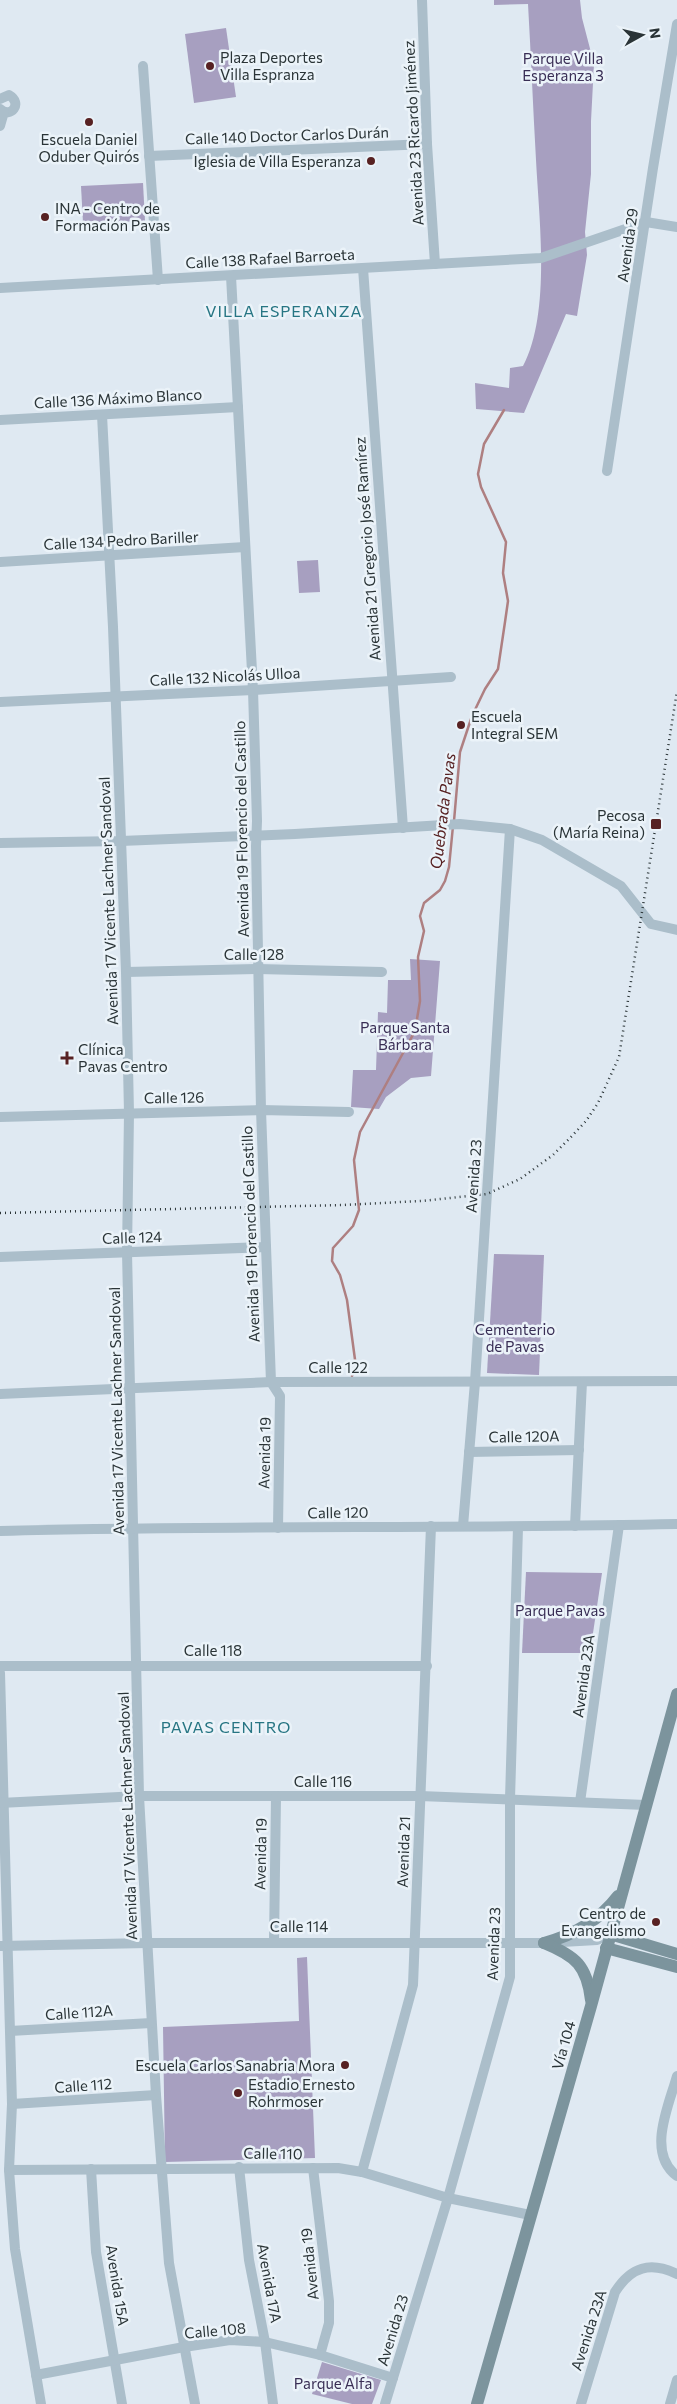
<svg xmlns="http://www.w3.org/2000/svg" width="677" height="2404" font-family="Commissioner,sans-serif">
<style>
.green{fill:#a79fc0}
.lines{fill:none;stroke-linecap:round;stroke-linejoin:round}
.stream{stroke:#ae7f81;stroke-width:2.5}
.minor{stroke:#abbeca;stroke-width:10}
.secondary{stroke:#7c949d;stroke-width:12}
.rail{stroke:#2a3437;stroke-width:2.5;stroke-dasharray:1 4;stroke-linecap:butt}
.poi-dot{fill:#572122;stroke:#ebf3f9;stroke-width:2}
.labels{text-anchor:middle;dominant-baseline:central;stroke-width:5;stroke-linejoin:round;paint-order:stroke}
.poi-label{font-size:15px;fill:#2a3437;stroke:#ebf3f9;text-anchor:start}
.park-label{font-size:15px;fill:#392e55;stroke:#ebf3f9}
.street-label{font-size:15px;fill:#2a3437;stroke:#ebf3f9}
.neighbourhood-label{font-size:16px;letter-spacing:1px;fill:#267583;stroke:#ebf3f9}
.water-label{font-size:16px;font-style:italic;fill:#572122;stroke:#ebf3f9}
</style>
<rect width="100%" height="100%" fill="#dfe9f2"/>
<!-- green -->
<g class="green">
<path d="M 494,0 L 580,0 L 582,18 L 594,64 L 591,121 L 591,174 L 585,232 L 587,255 L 577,316 L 566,314 L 524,413 L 476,409 L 475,383 L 509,388 L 510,368 L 523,366 C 551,313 539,219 536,160 C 533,108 531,56 528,4 L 494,5 Z"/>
<polygon points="226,28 236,97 194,103 185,34"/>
<polygon points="143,183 145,221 83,223 81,186"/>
<polygon points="318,560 320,592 299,593 297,561"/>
<polygon points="410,959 440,961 431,1076 411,1078 386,1097 379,1109 351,1107 353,1070 376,1070 378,1012 387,1013 388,980 411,980"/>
<polygon points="494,1254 544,1255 539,1375 487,1373"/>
<polygon points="526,1572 602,1573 590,1653 522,1653"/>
<polygon points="307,1957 315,2158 165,2162 163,2027 299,2021 297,1958"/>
<polygon points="322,2362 381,2380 372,2404 352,2404 312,2394"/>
</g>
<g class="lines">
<!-- stream -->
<g class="stream">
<polyline points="454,821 460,752 472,716 485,689 498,669 505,622 508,601 503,573 506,542 481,487 478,474 484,444 504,410"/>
<polyline points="352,1376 356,1367 347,1300 340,1275 332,1261 333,1248 353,1226 359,1210 354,1160 360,1132 415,1031 420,1001 418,957 424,931 420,916 424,903 440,890 445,881 449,867 453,826"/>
</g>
<!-- minor -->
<g class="minor">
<polyline points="422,0 427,144 435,264"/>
<polyline points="143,66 158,280"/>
<path d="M 0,99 L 9,95 C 23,103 11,119 0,109"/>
<polyline points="0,126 4,112"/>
<polyline points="149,156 427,144"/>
<polyline points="363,268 403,828"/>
<polyline points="231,276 253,690 257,821 256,846 261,1110 271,1382 280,1396 278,1528"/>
<polyline points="0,288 541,258 646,222 677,227"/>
<polyline points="102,415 113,627 126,972 129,1113 127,1252 139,1796 156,2095 169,2263 195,2404"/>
<polyline points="0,420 238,407"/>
<polyline points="607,471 653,168 677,24"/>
<polyline points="0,562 245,547"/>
<polyline points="0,702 253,690 451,677"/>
<polyline points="0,843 121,841 295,834 460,824 510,829 542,840 621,886 651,924 677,930"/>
<polyline points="126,972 258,969 382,972"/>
<polyline points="0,1117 261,1110 349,1112"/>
<polyline points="0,1257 266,1247"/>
<polyline points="0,1394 271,1382 677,1381"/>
<polyline points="469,1452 579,1450"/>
<polyline points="463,1526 475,1382 510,829"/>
<polyline points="575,1526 582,1382"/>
<path d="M 0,1531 C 226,1525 451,1529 677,1524"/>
<polyline points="0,1666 427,1666"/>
<polyline points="0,1673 12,2104 9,2170 15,2249 41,2404"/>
<polyline points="580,1802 619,1525"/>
<polyline points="0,1803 139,1796 420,1796 646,1805"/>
<polyline points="274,1942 276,1796"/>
<polyline points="1,1946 147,1943 544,1943 597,1940 610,1934"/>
<polyline points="10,2031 151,2023"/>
<path d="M 677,2076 C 669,2105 646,2153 677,2176"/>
<polyline points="12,2104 156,2095"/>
<polyline points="239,2167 249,2260 265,2342 273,2404"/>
<polyline points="313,2168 329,2301 329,2323 320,2355"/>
<polyline points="91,2169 96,2252 122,2404"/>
<polyline points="9,2170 338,2168 362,2172 448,2198 530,2215"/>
<polyline points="362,2172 413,1985 431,1526"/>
<polyline points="36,2375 184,2347 230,2340 265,2342 320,2355 393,2378"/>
<polyline points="385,2404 448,2198 510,1977 510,1799 518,1527"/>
<path d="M 581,2404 L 615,2292 C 631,2267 650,2261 677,2274"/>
<polyline points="670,2404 677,2380"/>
</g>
<!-- secondary -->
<g class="secondary">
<polyline points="610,1934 677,1954"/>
<path d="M 544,1943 C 574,1935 599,1921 618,1896"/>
<path d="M 544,1943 C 576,1956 587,1966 591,2000"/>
<polyline points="606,1948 677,1967"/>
<polyline points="477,2404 591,2006 677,1694"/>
</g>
<!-- rail -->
<polyline class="rail" points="0,1213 343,1205 422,1201 487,1194 520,1179 553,1155 570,1138 586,1121 598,1103 619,1057 677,691"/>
</g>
<!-- markers -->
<g class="poi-dot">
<circle cx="210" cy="66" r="5"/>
<circle cx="89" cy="122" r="5"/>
<circle cx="371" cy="161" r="5"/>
<circle cx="45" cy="217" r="5"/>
<circle cx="461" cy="725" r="5"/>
<rect x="650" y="818" width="12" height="12" rx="2.5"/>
<path d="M64.5 1050.5h5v5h5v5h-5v5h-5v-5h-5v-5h5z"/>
<circle cx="656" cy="1922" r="5"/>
<circle cx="345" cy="2065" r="5"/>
<circle cx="238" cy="2093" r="5"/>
</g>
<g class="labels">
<!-- poi labels -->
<g class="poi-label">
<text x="220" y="57">Plaza Deportes<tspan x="220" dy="17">Villa Espranza</tspan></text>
<text x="89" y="139" text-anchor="middle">Escuela Daniel<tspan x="89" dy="17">Oduber Quirós</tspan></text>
<text x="361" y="161" text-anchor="end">Iglesia de Villa Esperanza</text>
<text x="55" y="208">INA - Centro de<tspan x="55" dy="17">Formación Pavas</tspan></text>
<text x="471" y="716">Escuela<tspan x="471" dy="17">Integral SEM</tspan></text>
<text x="645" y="815" text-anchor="end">Pecosa<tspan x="645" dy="17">(María Reina)</tspan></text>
<text x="78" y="1049">Clínica<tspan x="78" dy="17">Pavas Centro</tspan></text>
<text x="646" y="1913" text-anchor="end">Centro de<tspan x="646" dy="17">Evangelismo</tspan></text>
<text x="335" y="2065" text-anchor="end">Escuela Carlos Sanabria Mora</text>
<text x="248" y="2084">Estadio Ernesto<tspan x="248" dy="17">Rohrmoser</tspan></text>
</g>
<!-- park labels -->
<g class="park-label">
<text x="563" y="58">Parque Villa<tspan x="563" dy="17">Esperanza 3</tspan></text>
<text x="405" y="1027">Parque Santa<tspan x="405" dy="17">Bárbara</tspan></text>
<text x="515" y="1329">Cementerio<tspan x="515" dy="17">de Pavas</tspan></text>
<text x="560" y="1610">Parque Pavas</text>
<text x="333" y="2383">Parque Alfa</text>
</g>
<!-- street labels -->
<g class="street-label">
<text transform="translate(413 133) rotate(-93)">Avenida 23 Ricardo Jiménez</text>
<text transform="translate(287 135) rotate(-2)">Calle 140 Doctor Carlos Durán</text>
<text transform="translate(627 245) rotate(-82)">Avenida 29</text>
<text transform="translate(270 258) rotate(-3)">Calle 138 Rafael Barroeta</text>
<text transform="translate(118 398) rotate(-3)">Calle 136 Máximo Blanco</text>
<text transform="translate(121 540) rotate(-3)">Calle 134 Pedro Bariller</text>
<text transform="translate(367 549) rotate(-94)">Avenida 21 Gregorio José Ramírez</text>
<text transform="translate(225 676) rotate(-3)">Calle 132 Nicolás Ulloa</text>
<text transform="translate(241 829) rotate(-91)">Avenida 19 Florencio del Castillo</text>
<text transform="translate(108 901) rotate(-92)">Avenida 17 Vicente Lachner Sandoval</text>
<text x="254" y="954">Calle 128</text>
<text transform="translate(174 1097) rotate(-1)">Calle 126</text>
<text transform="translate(473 1176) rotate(-86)">Avenida 23</text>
<text transform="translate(250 1234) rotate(-92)">Avenida 19 Florencio del Castillo</text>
<text transform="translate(132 1237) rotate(-2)">Calle 124</text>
<text x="338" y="1367">Calle 122</text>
<text transform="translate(116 1411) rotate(-91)">Avenida 17 Vicente Lachner Sandoval</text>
<text transform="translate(524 1436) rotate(-1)">Calle 120A</text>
<text transform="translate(264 1453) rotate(-89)">Avenida 19</text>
<text transform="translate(338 1512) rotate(-1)">Calle 120</text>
<text x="213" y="1650">Calle 118</text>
<text transform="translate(583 1676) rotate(-82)">Avenida 23A</text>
<text x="323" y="1781">Calle 116</text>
<text transform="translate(127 1816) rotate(-92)">Avenida 17 Vicente Lachner Sandoval</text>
<text transform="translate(403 1852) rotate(-88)">Avenida 21</text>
<text transform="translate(260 1854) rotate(-89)">Avenida 19</text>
<text x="299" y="1926">Calle 114</text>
<text transform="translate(493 1944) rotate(-88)">Avenida 23</text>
<text transform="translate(79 2012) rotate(-4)">Calle 112A</text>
<text transform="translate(563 2045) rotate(-74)">Vía 104</text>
<text transform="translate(83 2085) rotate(-4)">Calle 112</text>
<text transform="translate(273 2153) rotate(1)">Calle 110</text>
<text transform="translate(309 2264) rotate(-96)">Avenida 19</text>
<text transform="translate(270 2283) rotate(80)">Avenida 17A</text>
<text transform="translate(118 2285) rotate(81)">Avenida 15A</text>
<text transform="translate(215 2330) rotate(-5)">Calle 108</text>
<text transform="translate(392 2330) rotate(-73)">Avenida 23</text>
<text transform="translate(588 2330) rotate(-72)">Avenida 23A</text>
</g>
<!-- neighbourhood labels -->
<g class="neighbourhood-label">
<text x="284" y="310">VILLA ESPERANZA</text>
<text x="226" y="1726">PAVAS CENTRO</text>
</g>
<!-- water labels -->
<g class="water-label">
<text transform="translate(442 811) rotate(-83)">Quebrada Pavas</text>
</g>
</g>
<!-- north arrow -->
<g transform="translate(642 35) rotate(82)" stroke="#ebf3f9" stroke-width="4" paint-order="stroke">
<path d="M0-4L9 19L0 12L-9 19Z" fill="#2a3437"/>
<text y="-8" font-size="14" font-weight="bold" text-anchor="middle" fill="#2a3437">N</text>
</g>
</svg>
